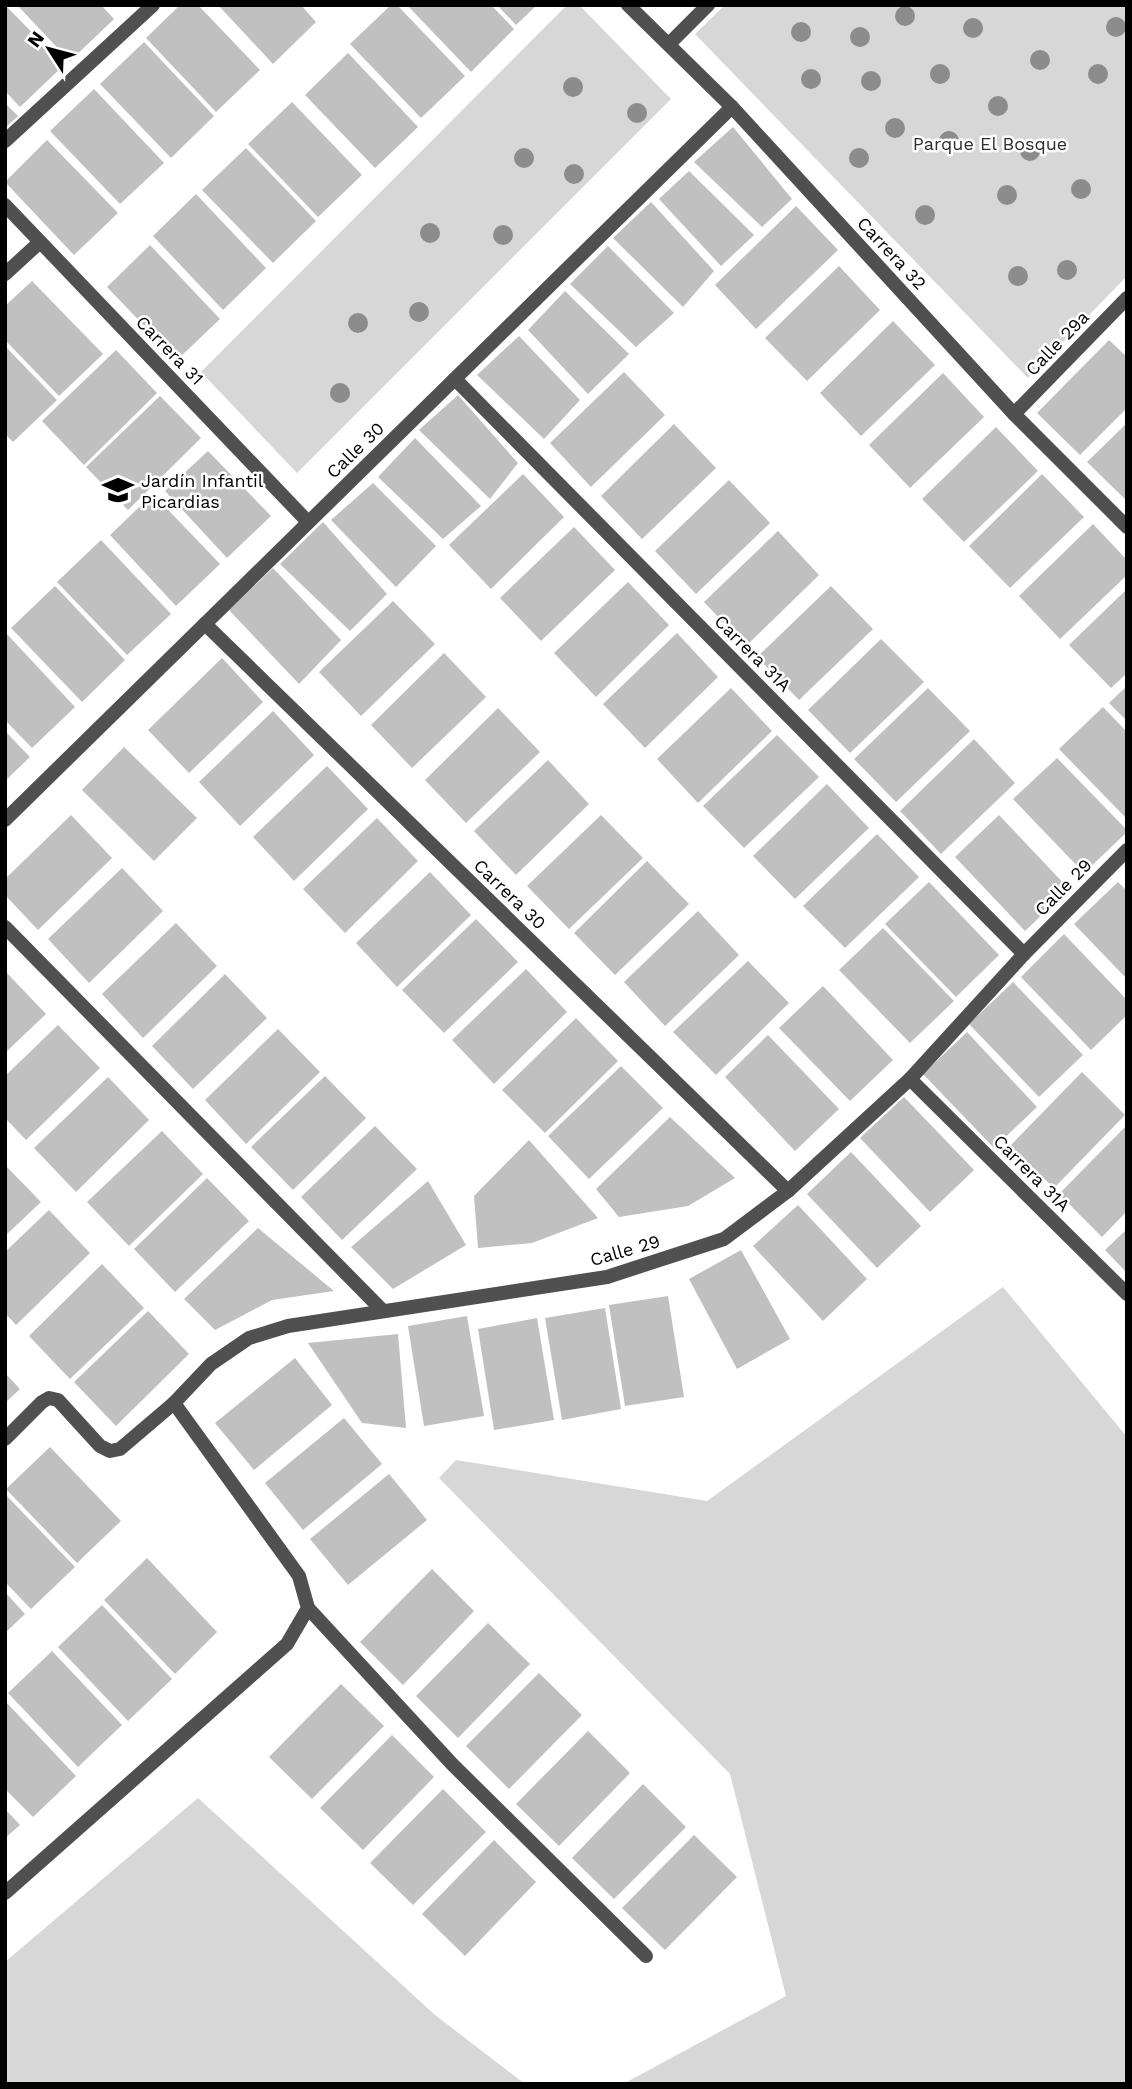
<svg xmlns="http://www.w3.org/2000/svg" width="1132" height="2089" font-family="'Work Sans',sans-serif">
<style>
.green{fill:#d7d7d7}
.building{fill:#c0c0c0}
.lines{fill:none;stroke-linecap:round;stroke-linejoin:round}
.street{stroke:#505050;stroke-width:14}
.tree{fill:#8c8c8c}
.labels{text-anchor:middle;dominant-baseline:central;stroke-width:5;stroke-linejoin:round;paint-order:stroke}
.park-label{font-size:18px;fill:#2e2e2e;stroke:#fff}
.street-label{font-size:18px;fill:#000;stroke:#fff}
.poi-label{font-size:18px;fill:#000;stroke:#fff;text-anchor:start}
</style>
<rect width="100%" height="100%" fill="#fff"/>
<!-- green -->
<g class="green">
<polygon points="567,5 579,5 671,99 297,473 201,372"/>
<polygon points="725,5 1127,5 1127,276 1028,378 695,34"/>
<polygon points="1003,1287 1127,1437 1127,2084 623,2084 786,1996 730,1774 439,1478 456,1460 707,1501"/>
<polygon points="198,1798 435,2015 525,2084 5,2084 5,1962"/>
</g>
<!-- building -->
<g class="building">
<polygon points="5,5 64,65 20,107 5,91"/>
<polygon points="17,5 101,5 114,19 70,61"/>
<polygon points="180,5 198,5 260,70 216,112 146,38"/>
<polygon points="218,5 301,5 316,22 273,64"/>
<polygon points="391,5 397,5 465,76 421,118 350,44"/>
<polygon points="407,5 491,5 514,29 471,72"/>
<polygon points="497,5 537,5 516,25"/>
<polygon points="144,42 214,116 171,158 100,84"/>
<polygon points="348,53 418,127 375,168 305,95"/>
<polygon points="94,89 164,163 120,204 50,131"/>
<polygon points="292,102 362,175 318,217 248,144"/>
<polygon points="5,103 18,116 5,128"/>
<polygon points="733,127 792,199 762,227 694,162"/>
<polygon points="47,140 118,213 74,255 5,182"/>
<polygon points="246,148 316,221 273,263 202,190"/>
<polygon points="689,171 754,235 721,266 659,199"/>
<polygon points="196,194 266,268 223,310 153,236"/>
<polygon points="651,202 714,271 683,307 613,238"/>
<polygon points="796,206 838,250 756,329 715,285"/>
<polygon points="150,245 220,319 177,360 107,287"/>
<polygon points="608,246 674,313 636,347 570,284"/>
<polygon points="839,266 880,310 807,381 765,338"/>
<polygon points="32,281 103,354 59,396 5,340 5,306"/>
<polygon points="565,291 629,354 588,394 528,330"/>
<polygon points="893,321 935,365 861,436 820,393"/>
<polygon points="519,336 580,400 544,439 477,375"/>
<polygon points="1109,340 1127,357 1127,408 1080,455 1037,413"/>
<polygon points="5,346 57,400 13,442 5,434"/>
<polygon points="116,350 157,393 84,465 42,421"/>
<polygon points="624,372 665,415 591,487 550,443"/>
<polygon points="943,373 984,417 910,488 869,445"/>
<polygon points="458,395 518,463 490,499 419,430"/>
<polygon points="160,396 201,438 128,510 86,467"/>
<polygon points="1127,423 1127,501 1087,462"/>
<polygon points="674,424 716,468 642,539 601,496"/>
<polygon points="996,427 1038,471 964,542 922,499"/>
<polygon points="415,438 481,506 443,539 378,477"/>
<polygon points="208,451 271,516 227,558 165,491"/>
<polygon points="523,474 564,517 491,589 449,545"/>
<polygon points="1042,474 1084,517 1010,588 969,546"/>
<polygon points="729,480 770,523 696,594 655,551"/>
<polygon points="373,483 436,546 396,587 331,520"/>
<polygon points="153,494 220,564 176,606 110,535"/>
<polygon points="323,522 387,594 350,631 280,564"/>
<polygon points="1093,524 1127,560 1127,575 1060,639 1019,596"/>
<polygon points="574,527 615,570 541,641 500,598"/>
<polygon points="778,531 819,575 746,646 704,602"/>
<polygon points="101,540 171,614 127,655 57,582"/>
<polygon points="273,568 341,640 299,684 229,610"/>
<polygon points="628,582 669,625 596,697 554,653"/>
<polygon points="55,586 125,660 82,702 11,628"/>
<polygon points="831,586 873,629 799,700 757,657"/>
<polygon points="1127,589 1127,673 1111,688 1069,645"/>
<polygon points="393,601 435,644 361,716 319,672"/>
<polygon points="5,632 75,707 32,748 5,720"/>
<polygon points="677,633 718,677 645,748 603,704"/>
<polygon points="881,639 924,682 850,753 808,710"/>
<polygon points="444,653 486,697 412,768 371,725"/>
<polygon points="222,658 263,702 189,773 148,730"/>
<polygon points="1127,686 1127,721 1109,703"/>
<polygon points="731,688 772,731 698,803 657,759"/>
<polygon points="928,688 970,731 896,802 854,759"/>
<polygon points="1103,707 1127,732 1127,819 1059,749"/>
<polygon points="498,708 540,752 466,823 425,780"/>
<polygon points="273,711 314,755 240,826 199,782"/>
<polygon points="5,731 30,757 5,781"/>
<polygon points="777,735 819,777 744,848 703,806"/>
<polygon points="974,739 1015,783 941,854 900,811"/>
<polygon points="124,747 197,818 154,861 82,790"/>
<polygon points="1057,758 1127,830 1127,832 1084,873 1013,799"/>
<polygon points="548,760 589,804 516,875 474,831"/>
<polygon points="327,766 368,809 294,881 253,837"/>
<polygon points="827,784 869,828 795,899 753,856"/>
<polygon points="71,815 112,858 38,930 5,895 5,879"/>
<polygon points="601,815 643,858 569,929 527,886"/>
<polygon points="999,815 1069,889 1025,931 955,857"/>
<polygon points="377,818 418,861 345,933 303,889"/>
<polygon points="877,834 919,877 845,948 803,906"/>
<polygon points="647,861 689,904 615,975 574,933"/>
<polygon points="122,868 163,911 89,983 48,939"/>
<polygon points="430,872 471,915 397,987 356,943"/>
<polygon points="929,882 999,955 956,997 885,924"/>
<polygon points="1118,882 1127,891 1127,979 1074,924"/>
<polygon points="698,911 739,955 665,1026 624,982"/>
<polygon points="476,919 518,962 444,1033 402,990"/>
<polygon points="176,923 217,966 143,1038 102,994"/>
<polygon points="883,928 954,1001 910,1043 839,970"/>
<polygon points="1064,934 1127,1000 1127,1015 1091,1050 1021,977"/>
<polygon points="748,961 789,1003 716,1075 673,1032"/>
<polygon points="526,969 567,1012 494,1084 452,1040"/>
<polygon points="5,971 46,1014 5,1053"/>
<polygon points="225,974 267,1018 193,1089 152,1046"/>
<polygon points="1013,982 1083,1055 1039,1097 969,1024"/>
<polygon points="823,986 893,1060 850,1101 779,1028"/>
<polygon points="576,1018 618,1061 545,1133 502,1090"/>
<polygon points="58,1025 100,1068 26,1140 5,1118 5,1076"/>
<polygon points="278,1029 320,1072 246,1144 205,1100"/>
<polygon points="967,1032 1037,1107 994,1148 923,1074"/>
<polygon points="768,1035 839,1109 795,1151 725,1077"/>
<polygon points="621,1066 663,1108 589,1179 548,1136"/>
<polygon points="1082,1072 1125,1115 1054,1188 1010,1146"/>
<polygon points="325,1076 366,1118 293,1190 251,1147"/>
<polygon points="108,1077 149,1120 76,1192 34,1148"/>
<polygon points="904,1097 974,1170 930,1212 860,1138"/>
<polygon points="670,1117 735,1178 688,1206 619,1217 596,1189"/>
<polygon points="1127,1125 1127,1211 1102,1237 1059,1194"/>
<polygon points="375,1126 417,1169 342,1240 301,1197"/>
<polygon points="162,1131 203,1174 129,1246 87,1202"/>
<polygon points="529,1140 598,1218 532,1243 478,1248 474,1196"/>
<polygon points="851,1152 921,1226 877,1268 807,1194"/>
<polygon points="5,1165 41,1202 5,1236"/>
<polygon points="207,1178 249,1221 175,1292 134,1249"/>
<polygon points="428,1181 466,1245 393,1289 351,1247"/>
<polygon points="798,1205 867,1279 823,1321 753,1246"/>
<polygon points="49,1210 90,1253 16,1325 5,1313 5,1252"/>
<polygon points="258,1228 334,1291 272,1300 215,1330 184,1299"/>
<polygon points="1127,1229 1127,1273 1105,1250"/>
<polygon points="741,1250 790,1339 737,1369 689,1279"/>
<polygon points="102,1264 144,1308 70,1379 29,1336"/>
<polygon points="668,1296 684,1397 625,1406 609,1305"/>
<polygon points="605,1308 621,1409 562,1420 545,1318"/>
<polygon points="148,1311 189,1354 116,1426 74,1382"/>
<polygon points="467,1316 484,1416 424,1426 408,1326"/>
<polygon points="537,1318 554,1420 494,1430 478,1329"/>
<polygon points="398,1334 406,1428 362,1423 308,1343"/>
<polygon points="295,1358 332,1405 254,1470 215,1423"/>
<polygon points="5,1373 20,1389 5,1403"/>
<polygon points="344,1418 382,1464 303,1530 265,1483"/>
<polygon points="50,1447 121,1521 77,1563 6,1489"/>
<polygon points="389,1474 427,1520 348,1585 310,1539"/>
<polygon points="5,1494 75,1567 31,1609 5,1582"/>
<polygon points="147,1558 217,1632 175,1674 104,1600"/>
<polygon points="432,1569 474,1611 403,1685 360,1642"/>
<polygon points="5,1592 25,1614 5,1633"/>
<polygon points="102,1605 172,1679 128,1721 58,1647"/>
<polygon points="488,1623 530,1664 458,1738 416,1696"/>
<polygon points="52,1651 122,1725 78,1767 8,1693"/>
<polygon points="539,1673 582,1715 509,1789 466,1746"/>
<polygon points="341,1684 384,1726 312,1799 269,1757"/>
<polygon points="5,1701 76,1776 33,1817 5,1789"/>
<polygon points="588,1731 630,1773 559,1846 516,1804"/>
<polygon points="392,1735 434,1777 363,1850 320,1808"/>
<polygon points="643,1784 686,1827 614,1899 572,1858"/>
<polygon points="443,1789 486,1832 413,1905 370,1863"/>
<polygon points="5,1809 20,1825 5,1838"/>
<polygon points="694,1835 737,1877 665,1950 622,1908"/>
<polygon points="494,1840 536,1882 465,1956 422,1914"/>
</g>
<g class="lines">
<!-- street -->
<g class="street">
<polyline points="628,5 732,107 1014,414 1127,527"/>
<polyline points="669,44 708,5"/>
<polyline points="5,141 153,5"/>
<polyline points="5,205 308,522"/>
<polyline points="5,274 40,242"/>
<polyline points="455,379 1024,954"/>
<polyline points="1014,414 1127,298"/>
<polyline points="205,624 788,1191"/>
<polyline points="5,820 732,107"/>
<polyline points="5,927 382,1310"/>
<polyline points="910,1079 1127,1294"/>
<polyline points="5,1439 42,1402 49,1398 58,1400 100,1446 110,1451 120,1449 174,1403 211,1364 249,1338 288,1326 607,1277 724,1239 788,1191 910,1079 1024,954 1127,850"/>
<polyline points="308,1608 452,1764 646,1956"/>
<polyline points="5,1893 287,1644 308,1608 299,1576 174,1403"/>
</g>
</g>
<!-- trees -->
<g class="tree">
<circle cx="905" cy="16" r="10"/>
<circle cx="1116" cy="27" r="10"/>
<circle cx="973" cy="28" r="10"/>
<circle cx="801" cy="32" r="10"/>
<circle cx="860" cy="37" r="10"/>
<circle cx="1040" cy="60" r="10"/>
<circle cx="940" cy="74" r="10"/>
<circle cx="1098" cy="74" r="10"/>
<circle cx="811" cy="79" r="10"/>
<circle cx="871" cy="81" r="10"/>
<circle cx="573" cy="87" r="10"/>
<circle cx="998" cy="106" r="10"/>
<circle cx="637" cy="113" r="10"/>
<circle cx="895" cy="128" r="10"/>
<circle cx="949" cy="141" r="10"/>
<circle cx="1030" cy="151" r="10"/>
<circle cx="524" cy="158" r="10"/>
<circle cx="859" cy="158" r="10"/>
<circle cx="574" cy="174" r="10"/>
<circle cx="1081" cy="189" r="10"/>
<circle cx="1007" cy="195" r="10"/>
<circle cx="925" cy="215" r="10"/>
<circle cx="430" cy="233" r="10"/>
<circle cx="503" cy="235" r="10"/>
<circle cx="1067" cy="270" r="10"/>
<circle cx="1018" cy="276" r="10"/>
<circle cx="419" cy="312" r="10"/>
<circle cx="358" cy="323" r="10"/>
<circle cx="340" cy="393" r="10"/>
</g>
<!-- icons -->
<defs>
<symbol id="school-bare" viewBox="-9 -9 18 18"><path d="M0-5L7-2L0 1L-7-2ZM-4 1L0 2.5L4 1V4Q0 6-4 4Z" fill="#000" stroke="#fff" stroke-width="2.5" paint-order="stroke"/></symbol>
</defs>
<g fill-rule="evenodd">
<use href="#school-bare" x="96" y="468" width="44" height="44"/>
</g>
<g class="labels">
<!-- park labels -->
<g class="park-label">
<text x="990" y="143">Parque El Bosque</text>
</g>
<!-- street labels -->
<g class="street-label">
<text transform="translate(892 253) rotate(47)">Carrera 32</text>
<text transform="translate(1057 343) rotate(-46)">Calle 29a</text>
<text transform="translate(170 350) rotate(46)">Carrera 31</text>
<text transform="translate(355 450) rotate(-44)">Calle 30</text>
<text transform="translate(753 653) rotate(45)">Carrera 31A</text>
<text transform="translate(1063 887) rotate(-45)">Calle 29</text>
<text transform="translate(510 894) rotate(44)">Carrera 30</text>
<text transform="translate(1032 1173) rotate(45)">Carrera 31A</text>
<text transform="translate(625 1250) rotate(-16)">Calle 29</text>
</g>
<!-- poi labels -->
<g class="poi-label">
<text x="141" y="480">Jardín Infantil<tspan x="141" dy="21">Picardias</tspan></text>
</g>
</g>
<!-- border -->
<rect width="1132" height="2089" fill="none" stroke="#000000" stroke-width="14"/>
<!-- north arrow -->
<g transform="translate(49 49) rotate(306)" stroke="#ffffff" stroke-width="5" paint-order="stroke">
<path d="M0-5L12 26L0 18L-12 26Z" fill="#000000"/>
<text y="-10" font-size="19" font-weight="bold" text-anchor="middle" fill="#000000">N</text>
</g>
</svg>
